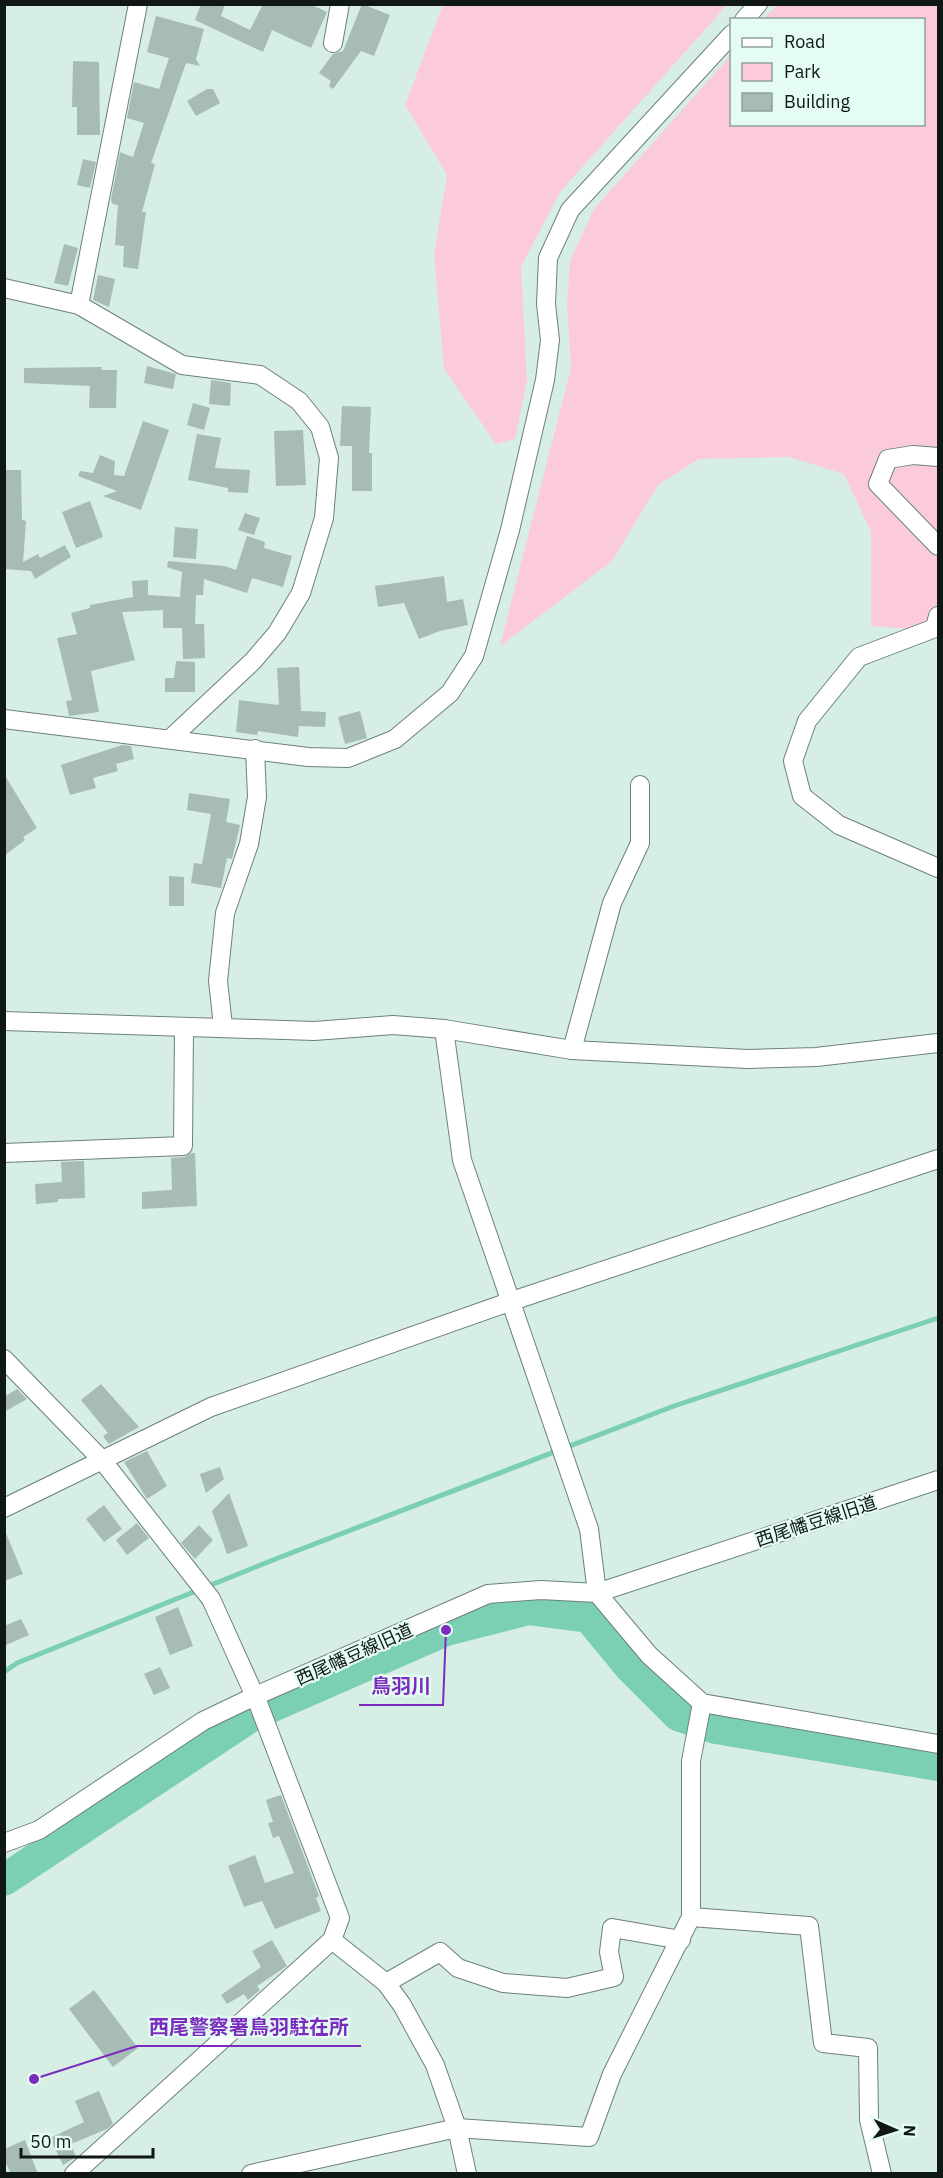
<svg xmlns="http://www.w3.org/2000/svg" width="943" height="2178" font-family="'IBM Plex Sans','Noto Sans JP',sans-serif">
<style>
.green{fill:#fccbdb}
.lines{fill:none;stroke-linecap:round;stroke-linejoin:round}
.stream{stroke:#7bcfb4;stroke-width:5}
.river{stroke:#7bcfb4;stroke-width:32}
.building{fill:#a6bcb4}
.minor-casing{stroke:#6c8179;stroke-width:20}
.minor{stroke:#fff;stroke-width:18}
.labels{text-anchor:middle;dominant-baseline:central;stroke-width:4.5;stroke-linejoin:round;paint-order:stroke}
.street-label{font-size:18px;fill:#101815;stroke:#e4fcf3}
.leader{fill:none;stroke:#7b2cbf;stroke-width:2}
.callout-dot{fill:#7b2cbf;stroke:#e4fcf3;stroke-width:2}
.callout-label{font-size:20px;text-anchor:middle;font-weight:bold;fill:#7b2cbf;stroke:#e4fcf3;stroke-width:4.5;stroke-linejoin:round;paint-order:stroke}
</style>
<rect width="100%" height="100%" fill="#d7eee5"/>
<!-- green -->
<g class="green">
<polygon points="443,5 727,5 560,192 521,267 527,380 515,439 496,444 444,369 434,254 447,175 405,105"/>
<polygon points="777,5 938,5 938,631 871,626 871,532 844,474 789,457 699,459 658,485 612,561 500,646 571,368 567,305 570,261 594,209 731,55 732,124 924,124 924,20 764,19"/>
</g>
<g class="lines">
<!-- stream -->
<polyline class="stream" points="4,1672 17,1663 278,1558 674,1406 938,1318"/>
<!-- river -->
<polyline class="river" points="4,1880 254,1714 446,1630 528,1609 589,1617 631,1668 678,1715 716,1728 938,1765"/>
</g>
<!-- building -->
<g class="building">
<polygon points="201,4 225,4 221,16 250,30 263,4 310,4 327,12 311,48 272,30 263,52 195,20"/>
<polygon points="362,4 390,15 374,56 361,51 333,89 329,86 331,81 319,73 333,54 343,51"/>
<polygon points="156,16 204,29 196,59 200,66 186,63 151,163 155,164 142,212 146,212 138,269 123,267 124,246 115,245 118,205 113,204 111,200 120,152 133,157 144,123 127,118 134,82 159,89 169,58 147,52"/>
<polygon points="73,61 99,62 100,135 77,135 77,107 72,107"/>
<polygon points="207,89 213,89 220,103 196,116 187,101"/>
<polygon points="83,159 96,162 90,188 77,185"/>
<polygon points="64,244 78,248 68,286 54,283"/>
<polygon points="98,275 115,279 109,307 93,300"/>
<polygon points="147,366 176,374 173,389 144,383"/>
<polygon points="102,367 101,370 117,370 116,408 89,408 90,386 24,383 24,368"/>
<polygon points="211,380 231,383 230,406 209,404"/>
<polygon points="193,403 210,408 204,430 187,425"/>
<polygon points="342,406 371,407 369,453 372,453 372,491 352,491 352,446 340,446"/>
<polygon points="143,421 169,430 141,510 103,496 117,491 78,476 80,471 93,473 100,455 115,461 114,475 124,476"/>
<polygon points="303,430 306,485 276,486 274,431"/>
<polygon points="197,434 221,438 215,468 250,470 248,493 228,492 228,488 188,480"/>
<polygon points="4,470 21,470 22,520 26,521 23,562 38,554 40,558 65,545 71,557 35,579 31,571 4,569"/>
<polygon points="90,501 103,537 76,548 62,512"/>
<polygon points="245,513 260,518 254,535 238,530"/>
<polygon points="175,527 198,529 196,559 173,557"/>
<polygon points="247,536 265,542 264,548 292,556 283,587 252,578 247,593 204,579 203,595 196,595 195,624 204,624 205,658 183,659 182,628 163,628 163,610 122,612 135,660 91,671 99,712 69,716 66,701 72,700 57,638 77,634 71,613 90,608 90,605 133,597 132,581 148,580 148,595 180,597 182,572 167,567 168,561 224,566 236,570"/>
<polygon points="444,576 447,602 463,599 468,625 440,631 419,639 404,603 378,607 375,586"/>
<polygon points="176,661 195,662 195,692 165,692 165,678 174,678"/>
<polygon points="299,667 301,711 326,712 325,727 299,726 298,737 258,731 257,735 236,732 239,700 279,705 277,668"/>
<polygon points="360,711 367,738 345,744 338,717"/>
<polygon points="122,745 131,746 134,759 116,764 118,771 93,778 96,788 70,795 61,765"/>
<polygon points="4,774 37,828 23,837 25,840 4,856"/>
<polygon points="189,793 230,799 226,822 240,825 232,859 227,858 221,888 191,883 194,863 202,864 211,814 187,810"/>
<polygon points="169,876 184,877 184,906 169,906"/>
<polygon points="192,1153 195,1153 197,1206 142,1209 142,1192 172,1190 171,1158 184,1157"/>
<polygon points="84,1161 85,1198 58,1199 58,1202 36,1204 35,1184 62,1182 61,1162"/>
<polygon points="101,1384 139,1427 109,1444 103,1436 108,1433 81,1400"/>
<polygon points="17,1389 27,1399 4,1412 4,1397"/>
<polygon points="147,1451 167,1486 147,1499 124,1462"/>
<polygon points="220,1467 224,1479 206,1493 200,1474"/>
<polygon points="229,1493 248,1546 227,1554 212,1511"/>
<polygon points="104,1505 122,1529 104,1542 86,1519"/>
<polygon points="137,1523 149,1538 127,1555 116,1540"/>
<polygon points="199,1525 213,1540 195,1559 181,1543"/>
<polygon points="5,1531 23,1574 4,1581"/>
<polygon points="178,1607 193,1646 170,1655 155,1617"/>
<polygon points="21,1619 29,1635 4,1646 4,1626"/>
<polygon points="160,1667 170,1688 154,1695 144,1674"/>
<polygon points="281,1795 319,1896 316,1898 321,1911 275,1929 262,1901 244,1907 228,1866 255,1855 265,1883 294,1873 279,1836 273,1838 268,1823 273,1822 266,1800"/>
<polygon points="272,1940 287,1966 257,1986 260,1990 248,2000 244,1994 227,2004 221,1995 261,1967 252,1951"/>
<polygon points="94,1990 138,2048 113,2067 69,2009"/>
<polygon points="99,2091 113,2124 107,2129 71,2144 76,2157 63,2165 50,2138 84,2122 75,2101"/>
<polygon points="25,2140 38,2174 11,2174 4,2159 4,2149"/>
</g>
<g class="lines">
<defs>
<g id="minor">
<polyline points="744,20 758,4"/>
<polyline points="333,43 340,4"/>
<polyline points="4,288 79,305 182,365 260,375 299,401 320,427 329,458 324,518 301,593 277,633 253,661 170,739"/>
<polyline points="79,305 138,4"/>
<polyline points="938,457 913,455 888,459 878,484 938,546"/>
<polyline points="938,616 935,628 859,657 807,721 793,761 802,796 839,825 938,868"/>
<polyline points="4,719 308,757 348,758 395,739 450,693 474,656 510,530 545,380 550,340 546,304 548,258 570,210 732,34"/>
<polyline points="4,1021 314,1031 393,1025 444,1029 572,1050 748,1059 816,1057 938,1043"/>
<polyline points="223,1026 218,981 225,913 249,844 257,797 255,749"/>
<polyline points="444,1029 462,1160 589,1529 597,1593 649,1655 702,1703 938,1744"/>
<polyline points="572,1050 612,903 640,843 640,785"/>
<polyline points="4,1153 183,1146 184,1027"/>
<polyline points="4,1359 102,1460 211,1599 258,1703 340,1918 332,1940 74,2174"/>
<polyline points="4,1508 211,1407 512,1301 938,1159"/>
<polyline points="4,1843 39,1830 203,1721 253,1697 488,1594 541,1590 597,1593 938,1480"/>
<polyline points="691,1917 809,1926 823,2043 868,2048 869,2120 882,2174"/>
<polyline points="332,1940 386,1983 402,2005 435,2065 457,2128 467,2174"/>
<polyline points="386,1983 440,1952 458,1968 503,1983 567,1988 614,1977 609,1952 612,1928 681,1940"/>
<polyline points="251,2174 457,2128 589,2137 612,2074 691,1917 691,1761 702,1703"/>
</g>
</defs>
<!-- minor casing -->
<use href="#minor" class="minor-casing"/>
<!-- minor -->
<use href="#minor" class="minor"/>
</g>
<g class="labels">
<!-- street labels -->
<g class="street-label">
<text transform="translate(816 1521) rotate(-18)">西尾幡豆線旧道</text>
<text transform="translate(354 1654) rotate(-24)">西尾幡豆線旧道</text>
</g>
</g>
<!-- callouts -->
<path class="leader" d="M446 1630L443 1705H359M34 2079L137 2046H361"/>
<g class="callout-dot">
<circle cx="446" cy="1630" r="6"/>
<circle cx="34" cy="2079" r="6"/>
</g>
<g class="callout-label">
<text x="401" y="1693">鳥羽川</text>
<text x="249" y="2034">西尾警察署鳥羽駐在所</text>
</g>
<!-- border -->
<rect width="943" height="2178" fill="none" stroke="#101815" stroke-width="12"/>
<!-- legend -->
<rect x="730" y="18" width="195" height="108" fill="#e4fcf3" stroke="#8fa19a" stroke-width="1.5"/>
<rect x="742" y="38" width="30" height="9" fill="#ffffff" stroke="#8fa19a" stroke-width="1.5"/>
<text x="784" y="48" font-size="18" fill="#101815">Road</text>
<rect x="742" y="63" width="30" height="18" fill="#fccbdb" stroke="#8fa19a" stroke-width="1.5"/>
<text x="784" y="78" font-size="18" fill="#101815">Park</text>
<rect x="742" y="93" width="30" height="18" fill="#a6bcb4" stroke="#8fa19a" stroke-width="1.5"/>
<text x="784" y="108" font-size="18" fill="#101815">Building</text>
<!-- north arrow -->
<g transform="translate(895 2130) rotate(93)" stroke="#e4fcf3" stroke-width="4.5" paint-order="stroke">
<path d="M0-4.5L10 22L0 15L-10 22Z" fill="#101815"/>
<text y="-9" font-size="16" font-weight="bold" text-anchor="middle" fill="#101815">N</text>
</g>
<!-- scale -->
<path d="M21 2148v9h132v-9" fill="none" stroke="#101815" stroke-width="3"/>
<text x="30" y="2148" font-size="18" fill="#101815" stroke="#e4fcf3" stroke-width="4.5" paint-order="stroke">50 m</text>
</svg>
